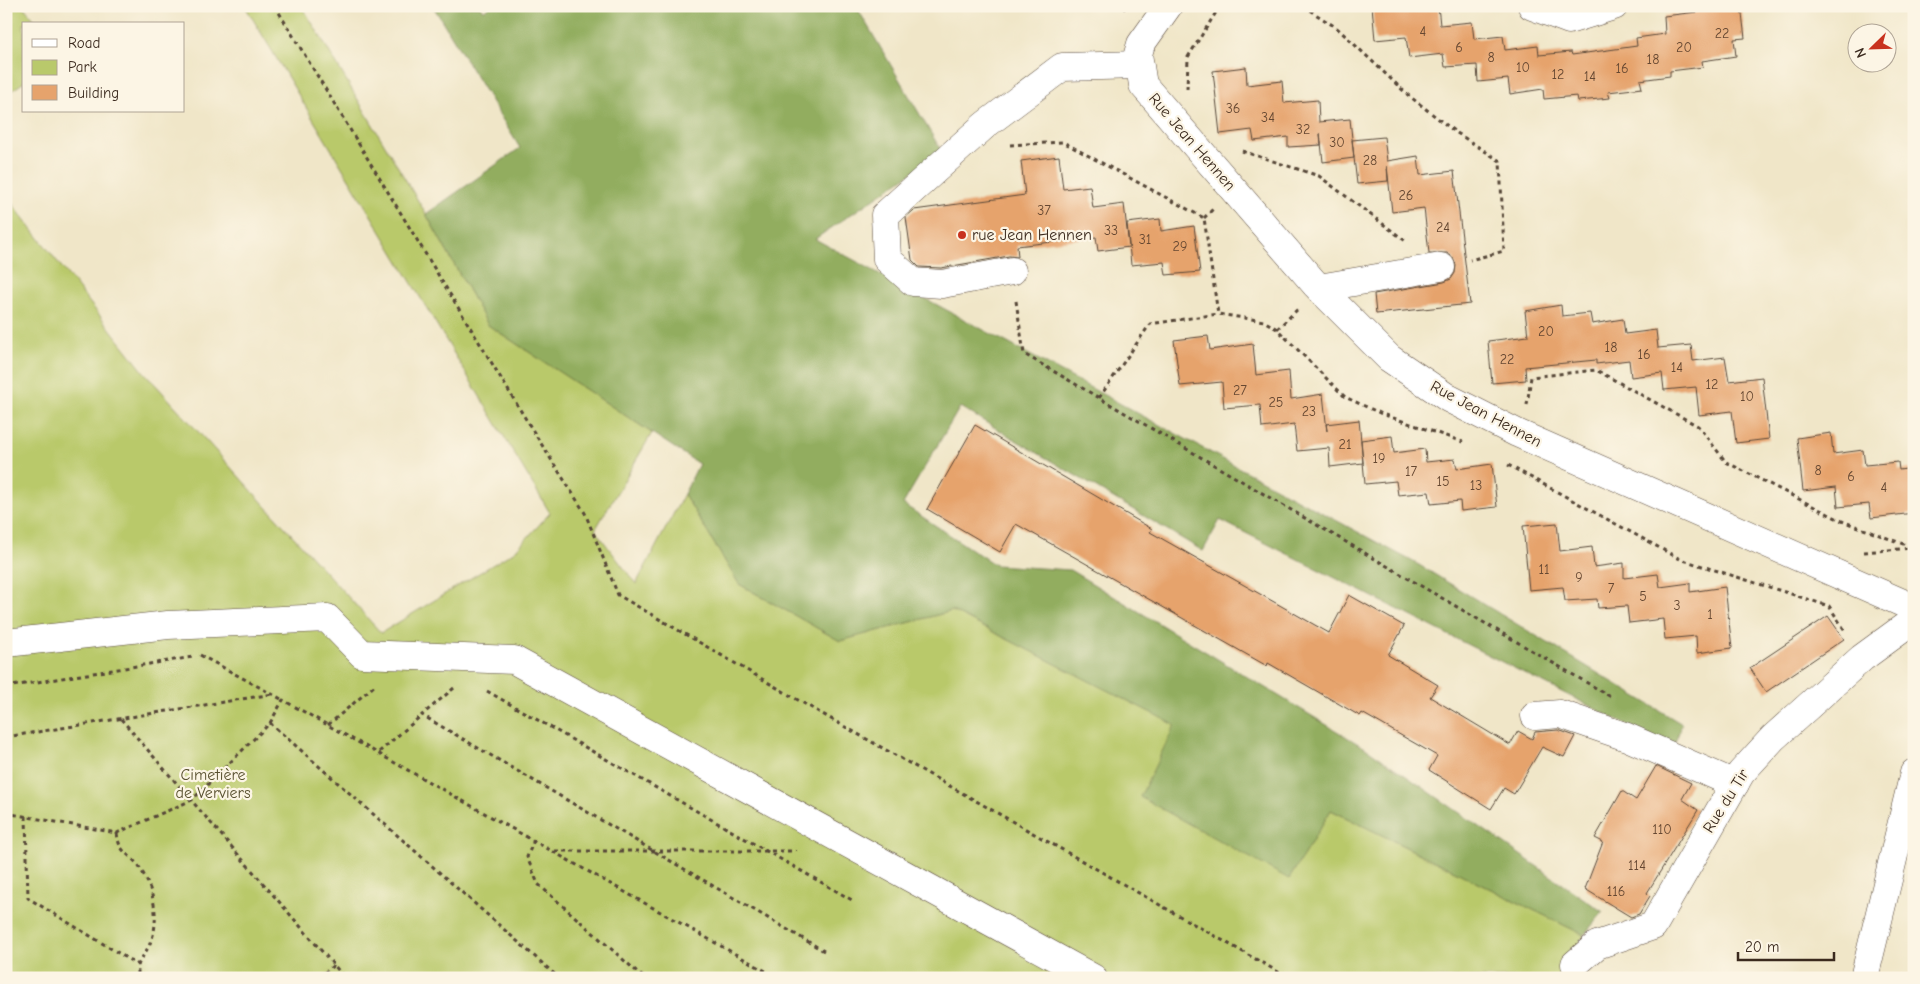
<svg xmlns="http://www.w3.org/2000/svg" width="1920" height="984" font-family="'Comic Neue',sans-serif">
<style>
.green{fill:#b9c96b;stroke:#7a7a44}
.forest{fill:#92ad5f;stroke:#666c3e}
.building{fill:#e6a36c}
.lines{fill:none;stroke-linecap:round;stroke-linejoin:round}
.minor-casing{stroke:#564638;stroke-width:29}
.path{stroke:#564638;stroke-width:3;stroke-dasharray:4 4;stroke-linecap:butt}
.minor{stroke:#fff;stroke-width:28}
.poi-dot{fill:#c8321e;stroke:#fcf5e5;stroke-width:2}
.labels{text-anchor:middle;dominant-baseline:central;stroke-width:4.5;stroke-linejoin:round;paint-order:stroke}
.number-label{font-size:14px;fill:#664832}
.street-label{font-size:16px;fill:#3b2a1e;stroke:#fcf5e5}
.poi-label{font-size:16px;fill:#3b2a1e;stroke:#fcf5e5;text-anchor:start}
.park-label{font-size:16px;fill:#5a5231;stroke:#fcf5e5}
</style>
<rect width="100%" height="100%" fill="#fcf5e5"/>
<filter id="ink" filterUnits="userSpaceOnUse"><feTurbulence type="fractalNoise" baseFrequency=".02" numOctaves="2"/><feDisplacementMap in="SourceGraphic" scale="10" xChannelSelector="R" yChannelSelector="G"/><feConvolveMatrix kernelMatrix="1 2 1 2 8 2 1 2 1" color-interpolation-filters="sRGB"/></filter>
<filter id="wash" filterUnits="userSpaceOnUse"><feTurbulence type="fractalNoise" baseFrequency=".0096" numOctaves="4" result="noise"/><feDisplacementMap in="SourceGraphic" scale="20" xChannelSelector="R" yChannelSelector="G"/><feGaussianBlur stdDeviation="1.12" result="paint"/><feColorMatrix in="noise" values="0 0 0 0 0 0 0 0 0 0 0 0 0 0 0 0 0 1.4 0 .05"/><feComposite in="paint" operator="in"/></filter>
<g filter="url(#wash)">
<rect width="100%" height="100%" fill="#f0e6c8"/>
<!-- green -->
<g class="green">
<polygon points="6,6 23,6 38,24 24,24 24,82 6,95"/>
<polygon points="245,6 302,6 426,214 488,325 652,433 595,530 636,584 684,494 739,584 840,641 952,611 1176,725 1289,879 1331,810 1584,935 1559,978 6,978 6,196 144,372 381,633 515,551 550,513"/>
</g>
<!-- forest -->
<polygon class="forest" points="433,6 480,6 483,11 490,6 856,6 942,152 815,239 1419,565 1682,724 1673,748 1220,520 1203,551 960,407 903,504 995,565 1070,570 1370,751 1603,912 1584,935 1331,810 1289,879 1140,797 1175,725 952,611 840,641 739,584 684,494 699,464 488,325 426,214 520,148"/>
<g id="blocks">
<!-- building -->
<g class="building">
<polygon points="1372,6 1438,6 1440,25 1472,22 1474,39 1503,36 1505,50 1538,46 1539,55 1571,52 1572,55 1637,46 1636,38 1665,34 1664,16 1697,12 1696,6 1741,6 1745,38 1734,39 1736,56 1702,61 1703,67 1670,71 1670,76 1640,80 1642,88 1608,92 1610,98 1578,101 1577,96 1544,99 1543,89 1510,94 1508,79 1478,82 1477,65 1445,67 1443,54 1409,58 1406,37 1375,40"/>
<polygon points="1246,67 1247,85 1282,81 1284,103 1318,100 1319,122 1350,119 1354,158 1323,162 1320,133 1321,145 1288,147 1288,137 1254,141 1252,130 1220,134 1213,71"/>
<polygon points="1384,137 1387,161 1418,156 1420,175 1454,171 1470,304 1376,314 1374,294 1444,282 1451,279 1455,273 1456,265 1453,257 1447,253 1429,253 1424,208 1392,212 1387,166 1388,181 1357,184 1352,140"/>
<polygon points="1059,156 1063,189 1090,186 1093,208 1124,204 1129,247 1098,251 1096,237 1017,246 1018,257 1009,256 941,268 919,267 912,260 906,217 914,210 1025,195 1021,161"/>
<polygon points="1160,219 1161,231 1194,226 1200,272 1166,275 1164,262 1131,265 1127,223"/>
<polygon points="1561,305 1562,316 1590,313 1592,324 1623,319 1625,334 1656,330 1658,348 1691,345 1693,361 1725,357 1729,381 1762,377 1769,439 1736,443 1732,411 1699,415 1696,387 1664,390 1662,373 1631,377 1629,360 1596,364 1596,360 1525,367 1526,380 1492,383 1488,341 1528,336 1525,311"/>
<polygon points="1208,336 1210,350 1253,344 1256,375 1289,371 1291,399 1323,394 1327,431 1326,424 1359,420 1363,463 1330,467 1329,448 1297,451 1294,424 1262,428 1260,405 1224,408 1222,382 1180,386 1174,340"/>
<polygon points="975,425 1152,529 1150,532 1329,633 1349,595 1404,626 1388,655 1438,685 1430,697 1510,745 1518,731 1532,739 1535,732 1558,730 1575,736 1564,757 1542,747 1514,794 1504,788 1491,809 1429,770 1437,756 1362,713 1360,716 1268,663 1267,666 1016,524 1000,552 927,509"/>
<polygon points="1831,433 1833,454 1863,450 1865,465 1898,462 1899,470 1914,468 1914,513 1871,518 1869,504 1838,507 1836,487 1803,491 1797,438"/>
<polygon points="1392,436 1394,453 1425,449 1426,462 1455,459 1457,469 1492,464 1497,507 1461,511 1460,501 1431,504 1429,492 1398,495 1396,481 1365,484 1361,440"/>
<polygon points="1557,523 1560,551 1592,547 1594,567 1624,563 1624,578 1658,574 1660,587 1690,583 1690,592 1725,587 1732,648 1697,653 1696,636 1665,639 1663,619 1629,623 1627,606 1598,608 1597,599 1565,601 1563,587 1529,590 1523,526"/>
<polygon points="1828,616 1844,639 1766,692 1750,668"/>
<polygon points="1656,766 1691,783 1682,799 1698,810 1647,893 1650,896 1639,914 1631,917 1585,889 1603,842 1595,838 1610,812 1622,791 1636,800"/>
</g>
</g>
</g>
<g filter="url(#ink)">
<use href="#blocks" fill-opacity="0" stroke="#564638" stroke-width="1"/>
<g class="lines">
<defs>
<g id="minor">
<polyline points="1168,6 1141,44 1138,54 1143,85 1316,285 1389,358 1448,398 1517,433 1914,608"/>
<polyline points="1532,6 1569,20 1614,6"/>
<polyline points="1012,271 942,284 913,282 887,259 885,215 985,125 1062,67 1139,65"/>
<polyline points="1319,288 1441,267"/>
<polyline points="6,643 168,625 327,618 362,654 514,660 1093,978"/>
<polyline points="1535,716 1560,714 1627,737 1735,784"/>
<polyline points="1575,964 1597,945 1653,926 1741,773 1773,738 1862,658 1914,620"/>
<polyline points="1864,978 1914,773"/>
</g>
</defs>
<!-- minor casing -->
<use href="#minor" class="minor-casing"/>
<!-- path -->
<g class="path">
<polyline points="275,6 530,426 585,513 618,595 810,707 1289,978"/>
<polyline points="1123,6 1127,12"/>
<polyline points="1303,6 1337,28 1408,95 1454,131 1500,161 1504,251 1470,260"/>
<polyline points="1187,89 1188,57 1220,6"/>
<polyline points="1010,145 1063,142 1204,218 1218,314 1264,321 1277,329 1345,397 1382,414 1463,442"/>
<polyline points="1242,151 1319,176 1407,242"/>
<polyline points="1204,218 1213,209"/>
<polyline points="1016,301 1024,354 1613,698"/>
<polyline points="1277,329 1298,309"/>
<polyline points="1099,398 1150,324 1218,314"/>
<polyline points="1527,405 1531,377 1596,370 1698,426 1726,462 1842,521 1914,548"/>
<polyline points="1508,465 1680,559 1829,606 1846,632"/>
<polyline points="1864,552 1912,548"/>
<polyline points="200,655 283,700"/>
<polyline points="6,687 193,657"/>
<polyline points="454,688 422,715 824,951"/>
<polyline points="487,691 852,900"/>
<polyline points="121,719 345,978"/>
<polyline points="270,723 283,700 778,978"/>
<polyline points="328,725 374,686"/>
<polyline points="6,737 273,694"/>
<polyline points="379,752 422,715"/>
<polyline points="6,813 117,833 192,800 270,723 559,978"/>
<polyline points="26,816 28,898 138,965 138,978"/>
<path d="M 117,833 C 119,852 126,851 137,864 C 152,884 161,917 151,941 C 148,949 142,957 138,965"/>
<polyline points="534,840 527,857 538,884 644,978"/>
<polyline points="555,851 796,851"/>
<polyline points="318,978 334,965"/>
</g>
<!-- minor -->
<use href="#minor" class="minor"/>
</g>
</g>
<!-- markers -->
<circle class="poi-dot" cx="962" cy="235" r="5"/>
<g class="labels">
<!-- number labels -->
<g class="number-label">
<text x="1423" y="31">4</text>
<text x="1722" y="33">22</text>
<text x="1459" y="47">6</text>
<text x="1684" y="47">20</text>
<text x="1491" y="57">8</text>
<text x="1653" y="59">18</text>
<text x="1523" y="67">10</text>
<text x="1622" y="68">16</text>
<text x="1558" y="74">12</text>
<text x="1590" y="76">14</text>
<text x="1233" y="108">36</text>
<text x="1268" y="117">34</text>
<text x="1303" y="129">32</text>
<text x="1337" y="142">30</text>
<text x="1370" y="160">28</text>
<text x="1406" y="195">26</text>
<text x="1044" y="210">37</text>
<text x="1443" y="227">24</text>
<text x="1111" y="230">33</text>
<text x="1145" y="239">31</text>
<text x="1180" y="246">29</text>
<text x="1546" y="331">20</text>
<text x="1611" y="347">18</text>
<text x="1644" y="354">16</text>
<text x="1507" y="359">22</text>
<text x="1677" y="367">14</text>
<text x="1712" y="384">12</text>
<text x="1240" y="390">27</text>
<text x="1747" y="396">10</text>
<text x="1276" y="402">25</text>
<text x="1309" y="411">23</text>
<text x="1345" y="444">21</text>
<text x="1379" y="458">19</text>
<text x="1818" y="470">8</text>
<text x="1411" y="471">17</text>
<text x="1851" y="476">6</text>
<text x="1443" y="481">15</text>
<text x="1476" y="485">13</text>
<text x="1884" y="487">4</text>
<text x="1544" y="569">11</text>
<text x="1579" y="577">9</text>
<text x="1611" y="588">7</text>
<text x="1643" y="596">5</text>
<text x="1677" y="605">3</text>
<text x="1710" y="614">1</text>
<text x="1662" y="829">110</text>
<text x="1637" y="865">114</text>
<text x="1616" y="891">116</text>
</g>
<!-- street labels -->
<g class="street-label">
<text transform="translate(1192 142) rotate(49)">Rue Jean Hennen</text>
<text transform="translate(1486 414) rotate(28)">Rue Jean Hennen</text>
<text transform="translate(1726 801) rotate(-58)">Rue du Tir</text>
</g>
<!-- poi labels -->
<g class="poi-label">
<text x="972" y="235">rue Jean Hennen</text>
</g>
<!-- park labels -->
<g class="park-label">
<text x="213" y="775">Cimetière<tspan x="213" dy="18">de Verviers</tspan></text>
</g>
</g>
<!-- margin -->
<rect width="1920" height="984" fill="none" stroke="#fcf5e5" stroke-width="25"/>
<!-- legend -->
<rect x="22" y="22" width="162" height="90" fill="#fcf5e5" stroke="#afa495"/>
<rect x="32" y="39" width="25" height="8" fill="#ffffff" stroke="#afa495"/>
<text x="68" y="48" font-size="15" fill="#3b2a1e">Road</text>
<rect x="32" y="60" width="25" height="15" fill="#b9c96b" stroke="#afa495"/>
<text x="68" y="72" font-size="15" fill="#3b2a1e">Park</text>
<rect x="32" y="85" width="25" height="15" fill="#e6a36c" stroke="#afa495"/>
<text x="68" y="98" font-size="15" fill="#3b2a1e">Building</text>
<!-- north arrow -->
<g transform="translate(1872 48) rotate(247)"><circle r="24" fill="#fcf5e5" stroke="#afa495"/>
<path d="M0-4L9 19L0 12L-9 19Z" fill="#c8321e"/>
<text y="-8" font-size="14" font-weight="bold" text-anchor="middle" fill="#3b2a1e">N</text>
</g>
<!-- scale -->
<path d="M1738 952v8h96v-8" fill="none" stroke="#3b2a1e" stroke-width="2.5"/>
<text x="1745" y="952" font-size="15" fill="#3b2a1e" stroke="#fcf5e5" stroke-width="4" paint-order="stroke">20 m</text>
</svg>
